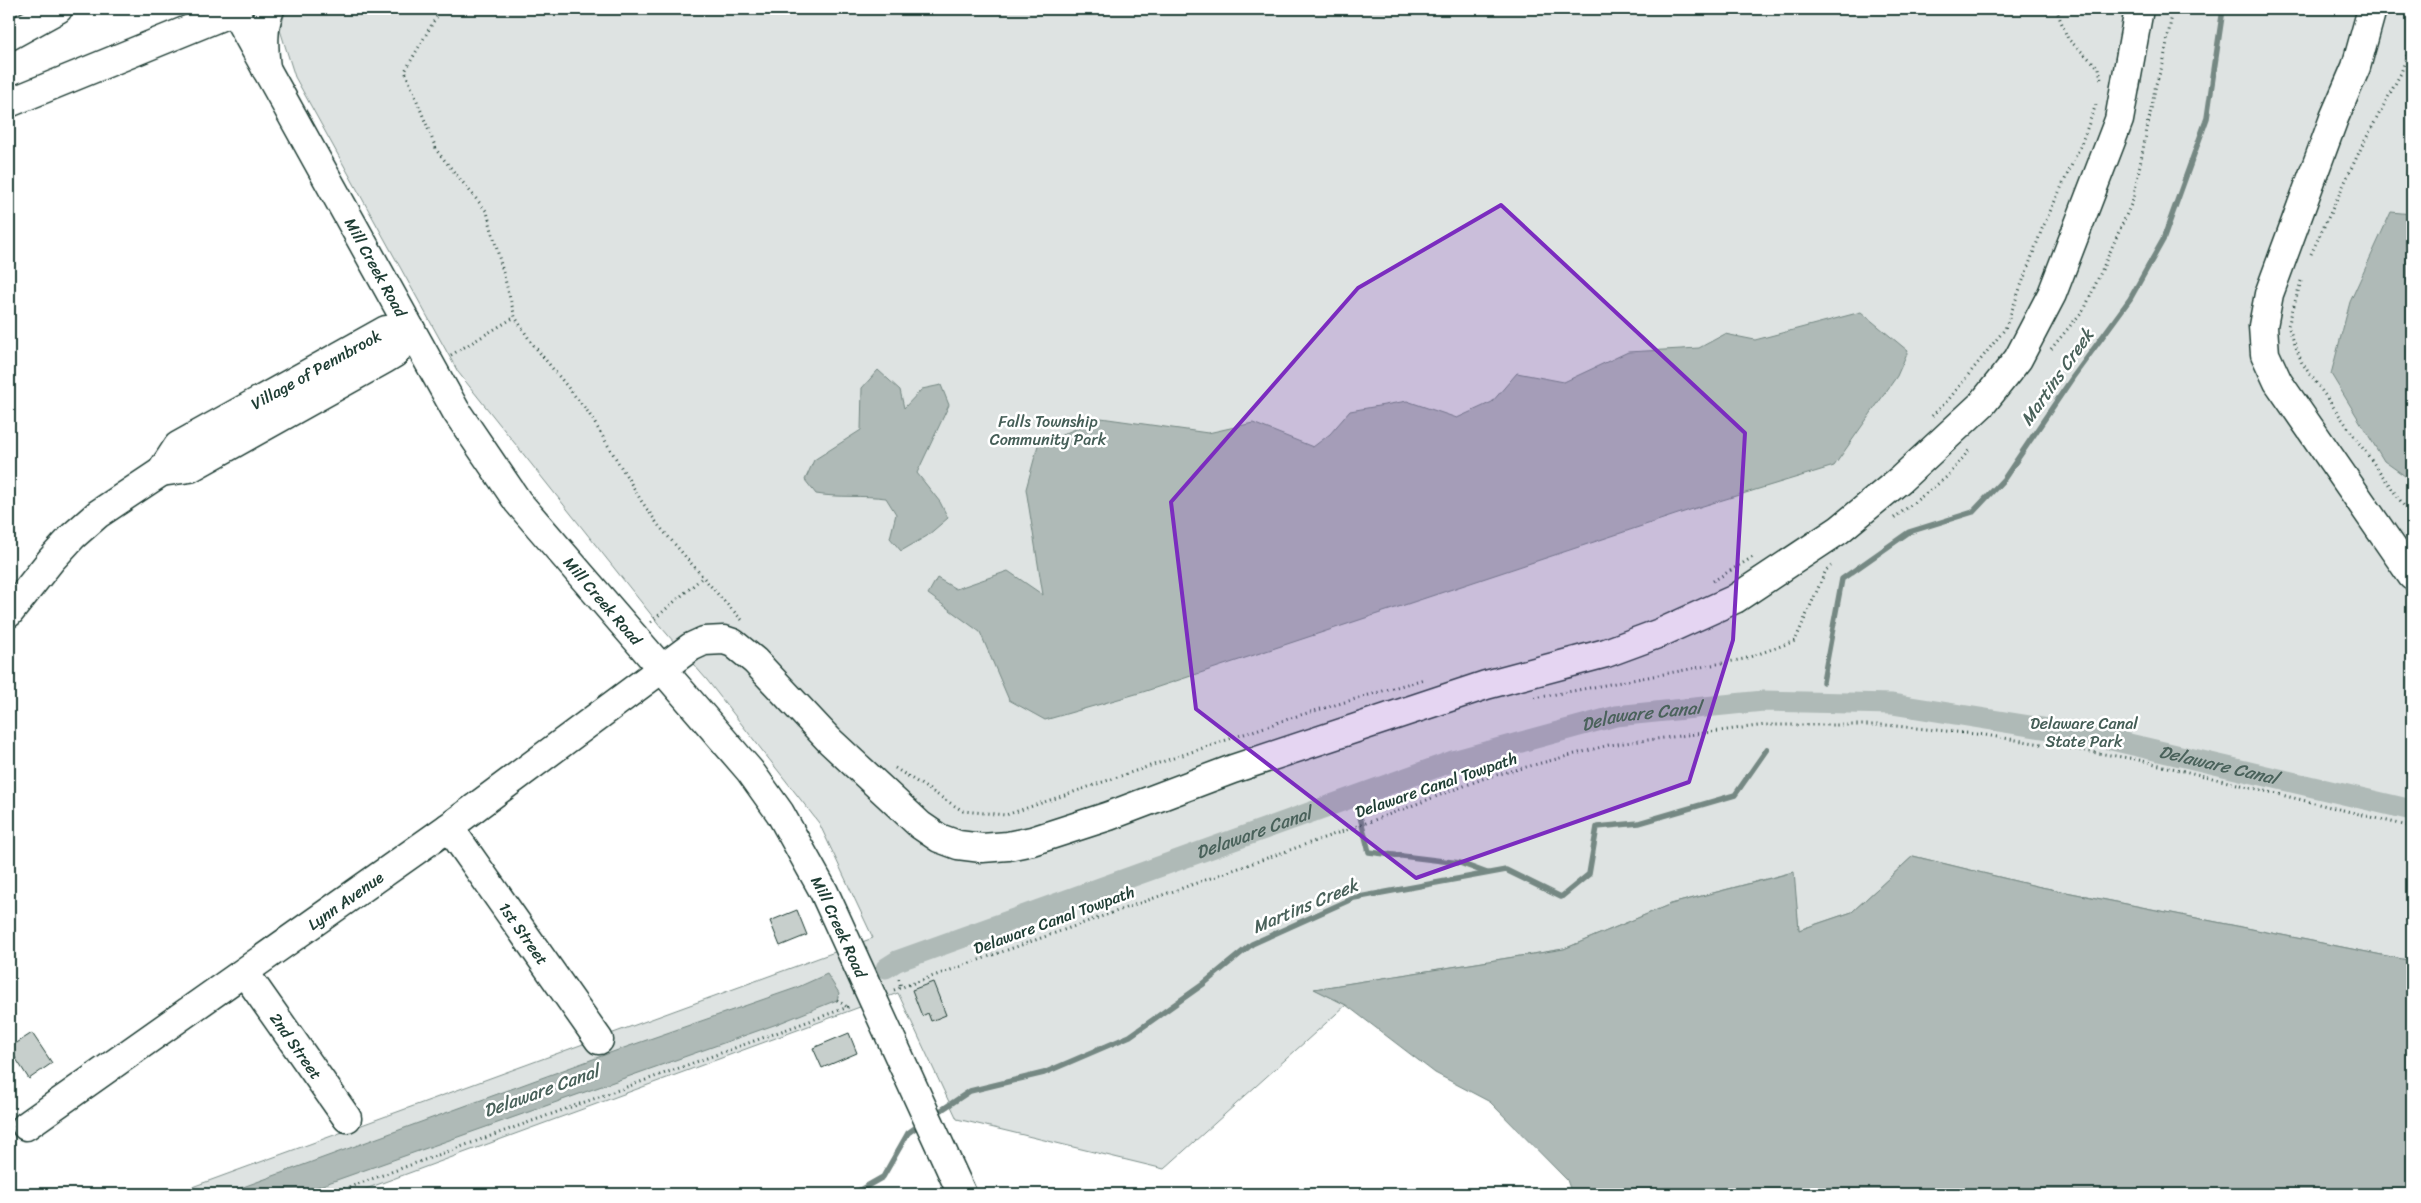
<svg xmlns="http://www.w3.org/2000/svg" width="2421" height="1203" font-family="Sriracha,sans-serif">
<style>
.green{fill:#dee3e2;stroke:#7e908b}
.water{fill:#afbab7;stroke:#758883}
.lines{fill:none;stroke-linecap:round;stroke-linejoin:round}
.stream{stroke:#758883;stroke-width:5.5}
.canal{stroke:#afbab7;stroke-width:21}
.building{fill:#c7cfcc;stroke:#1f3d34}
.minor-casing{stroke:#1f3d34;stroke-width:31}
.major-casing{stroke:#1f3d34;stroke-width:31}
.highway-casing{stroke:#1f3d34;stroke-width:31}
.path{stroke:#1f3d34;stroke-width:3;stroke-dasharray:1 4;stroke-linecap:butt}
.minor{stroke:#fff;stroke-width:28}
.major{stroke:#fff;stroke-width:28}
.highway{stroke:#fff;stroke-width:28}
.marked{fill:#7b2cbf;fill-opacity:0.2;stroke:#7b2cbf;stroke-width:4;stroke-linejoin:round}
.labels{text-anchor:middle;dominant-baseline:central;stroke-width:5;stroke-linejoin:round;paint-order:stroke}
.street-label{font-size:16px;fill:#1f3d34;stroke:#fff}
.park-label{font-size:16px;fill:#455e57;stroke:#fff}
.water-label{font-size:18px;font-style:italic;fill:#4a625b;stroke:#fff}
</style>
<rect width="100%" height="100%" fill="#fff"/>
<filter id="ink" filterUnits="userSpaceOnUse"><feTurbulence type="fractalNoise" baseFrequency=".02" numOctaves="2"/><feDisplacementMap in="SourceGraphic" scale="10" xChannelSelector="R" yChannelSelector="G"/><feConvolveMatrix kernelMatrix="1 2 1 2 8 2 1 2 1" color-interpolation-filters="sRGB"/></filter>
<g filter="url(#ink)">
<!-- green -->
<polygon class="green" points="286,9 2412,9 2412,961 2036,886 1913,856 1852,912 1799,930 1793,872 1671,904 1564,949 1315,989 1346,1005 1164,1169 957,1119 898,993 352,1194 173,1194 873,938 819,823 707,680 661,627 458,372 295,77 280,30"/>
<!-- water -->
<g class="water">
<polygon points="2391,212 2412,214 2412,481 2384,461 2331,374 2350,302"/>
<polygon points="1861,312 1908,351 1897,376 1834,466 1693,509 1143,692 1045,720 1009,700 980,632 928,594 937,578 956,589 1008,571 1043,595 1026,489 1038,445 1101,418 1208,433 1253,423 1313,447 1330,434 1350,411 1407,401 1457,418 1492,402 1517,373 1564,382 1628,352 1699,348 1725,334 1755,340"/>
<path d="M 878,370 L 900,390 L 904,408 L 922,389 L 941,385 L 949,405 L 917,473 L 940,502 L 948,518 L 927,536 L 901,551 L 890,538 L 896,514 L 886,498 C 863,495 839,498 816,494 L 805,480 L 814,460 L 861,430 L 862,388 Z"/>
<polygon points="1913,856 2036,886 2412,961 2412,1194 1572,1194 1567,1180 1490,1102 1435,1073 1346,1005 1314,989 1564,949 1671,904 1794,872 1799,930 1852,912"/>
<polygon points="827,974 839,993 837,1000 777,1024 297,1194 224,1194 618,1050 796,988"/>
</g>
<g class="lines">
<!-- stream -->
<g class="stream">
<polyline points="1823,682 1842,579 1909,532 1973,512 2004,479 2073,377 2130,299 2163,240 2207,118 2223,9"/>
<polyline points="1355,797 1369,852 1460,863 1487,873"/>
<polyline points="934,1115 970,1091 1044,1073 1130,1036 1202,985 1252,944 1354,898 1506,870 1561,897 1589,874 1597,827 1639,823 1735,795 1767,749"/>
<polyline points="853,1194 883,1177 908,1133 922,1123"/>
</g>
<!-- canal -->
<path class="canal" id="s1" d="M 886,968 L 897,961 L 1456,760 L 1616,716 L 1763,701 L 1892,704 L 2099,737 L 2412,810"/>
</g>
<!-- building -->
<g class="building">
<polygon points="797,910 807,935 780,946 770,921"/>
<polygon points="933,982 946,1015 931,1021 928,1013 922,1016 912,990"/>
<polygon points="32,1033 52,1063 29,1079 9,1048"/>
<polygon points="849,1033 857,1053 822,1068 813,1048"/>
</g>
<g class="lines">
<defs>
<g id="minor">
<polyline points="2372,9 2356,67 2334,118 2269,294 2263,326 2265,354 2278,382 2412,576"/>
<polyline points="161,472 190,468 385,359 395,353 411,330"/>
<path id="s2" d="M 9,613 L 51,560 L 73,536 L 98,514 L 161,472 L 178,446 L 386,330 L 411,330"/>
<path id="s3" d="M 449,827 L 599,1040"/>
<path id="s4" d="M 245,973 L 347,1118"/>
<path id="s5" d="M 26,1126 L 449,827 L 691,647 L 704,641 L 724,640 L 733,643 L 755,661 L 830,741 L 920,825 L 939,838 L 958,845 L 982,848 L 1008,846 L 1032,841 L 1109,816 L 1233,769 L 1486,685 L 1606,653 L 1660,633 L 1735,599 L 1839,530 L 1901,479 L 1982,404 L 2018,359 L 2052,294 L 2119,120 L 2139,9"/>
</g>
<g id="major">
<path id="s6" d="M 233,9 L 456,411 L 518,502 L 750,771 L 780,813 L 824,892 L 962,1194"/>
</g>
<g id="highway">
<polyline points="9,36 58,9"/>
<path d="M 266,69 C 264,49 262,28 270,9"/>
<polyline points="9,103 234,11"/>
</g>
</defs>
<!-- minor casing -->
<use href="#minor" class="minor-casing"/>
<!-- major casing -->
<use href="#major" class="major-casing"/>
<!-- highway casing -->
<use href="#highway" class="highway-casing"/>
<!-- path -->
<g class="path">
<polyline points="443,9 435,19 405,71 437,151 487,212 515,317 531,342 588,412 642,502 659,526 722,599 743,621"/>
<polyline points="2056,9 2068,39 2099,68 2101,80"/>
<polyline points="2311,254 2362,146 2401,73 2412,40"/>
<polyline points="2301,281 2288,326 2302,363 2412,517"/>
<polyline points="2051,349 2085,308 2133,200 2156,84 2163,64 2173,9"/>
<polyline points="451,355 515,317"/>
<polyline points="1932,416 1949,399 2005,329 2042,229 2080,147 2097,102"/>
<polyline points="1894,518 1948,476 1970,449"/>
<polyline points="1713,581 1753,557"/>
<polyline points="651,622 703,577"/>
<polyline points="1535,698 1744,659 1795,641 1826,570 1831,566"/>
<polyline points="895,768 963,811 1006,815 1297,716 1424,679"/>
<polyline points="899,979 901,988"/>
<polyline points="894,990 1369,822 1485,778 1609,745 1766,725 1886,725 1985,735 2135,759 2412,827"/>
<polyline points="837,1000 847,1007"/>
<polyline points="330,1194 851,1006"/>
</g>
<!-- minor -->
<use href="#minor" class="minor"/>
<!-- major -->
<use href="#major" class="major"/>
<!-- highway -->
<use href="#highway" class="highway"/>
</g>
</g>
<!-- marked area -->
<path class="marked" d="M 1501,205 L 1745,433 L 1733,640 L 1689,782 L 1416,878 L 1196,709 L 1171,502 L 1358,288 Z"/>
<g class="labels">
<!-- street labels -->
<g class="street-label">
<text stroke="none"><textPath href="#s6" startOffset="295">Mill Creek Road</textPath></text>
<text stroke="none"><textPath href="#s2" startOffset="398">Village of Pennbrook</textPath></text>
<text stroke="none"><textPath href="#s6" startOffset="700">Mill Creek Road</textPath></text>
<text transform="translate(1436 785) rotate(-19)">Delaware Canal Towpath</text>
<text stroke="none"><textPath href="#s5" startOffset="391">Lynn Avenue</textPath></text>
<text transform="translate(1054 920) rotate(-20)">Delaware Canal Towpath</text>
<text stroke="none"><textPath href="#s6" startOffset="1105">Mill Creek Road</textPath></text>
<text stroke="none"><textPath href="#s3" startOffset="130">1st Street</textPath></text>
<text stroke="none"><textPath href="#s4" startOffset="89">2nd Street</textPath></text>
</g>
<!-- park labels -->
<g class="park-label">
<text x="1048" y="421">Falls Township<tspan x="1048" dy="18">Community Park</tspan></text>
<text x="2084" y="723">Delaware Canal<tspan x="2084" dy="18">State Park</tspan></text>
</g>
<!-- water labels -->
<g class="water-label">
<text transform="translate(2057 377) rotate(-55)">Martins Creek</text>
<text stroke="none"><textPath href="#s1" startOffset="798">Delaware Canal</textPath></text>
<text stroke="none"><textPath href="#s1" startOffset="1382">Delaware Canal</textPath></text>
<text stroke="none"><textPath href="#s1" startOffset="392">Delaware Canal</textPath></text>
<text transform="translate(1305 906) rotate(-23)">Martins Creek</text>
<text transform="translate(541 1091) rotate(-20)">Delaware Canal</text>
</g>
</g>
<!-- margin -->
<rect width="2421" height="1203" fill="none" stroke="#fff" stroke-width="30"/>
<rect x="15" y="15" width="2391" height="1173" fill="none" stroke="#1f3d34" stroke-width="2" filter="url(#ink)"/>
</svg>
